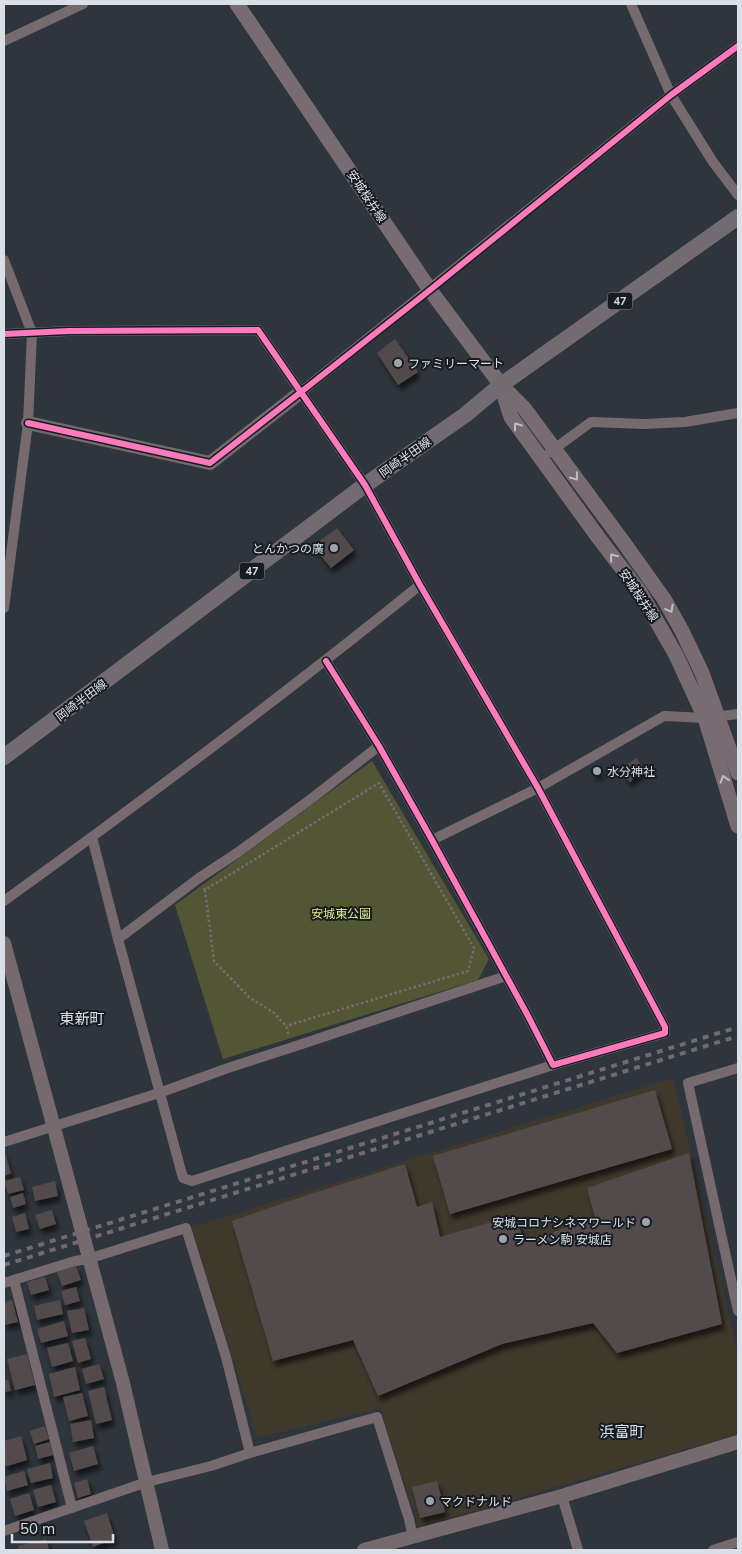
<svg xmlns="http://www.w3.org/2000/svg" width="742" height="1554" font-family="Mulish,'Noto Sans JP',sans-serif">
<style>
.commercial{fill:#3f392c}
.green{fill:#525635}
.building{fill:#534b4c;filter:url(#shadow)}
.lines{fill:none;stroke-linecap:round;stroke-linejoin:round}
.path{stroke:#746e73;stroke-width:2.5;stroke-dasharray:2.5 2.5;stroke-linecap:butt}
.minor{stroke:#766a6f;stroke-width:10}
.tertiary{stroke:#766a6f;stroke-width:14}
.secondary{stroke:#786c72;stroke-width:15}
.primary{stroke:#726b71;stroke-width:16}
.rail{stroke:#706a6f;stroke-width:4;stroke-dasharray:6 6;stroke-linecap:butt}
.cycleway-casing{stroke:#171c21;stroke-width:9}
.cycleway{stroke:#fd7abc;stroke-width:6}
.oneway{stroke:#bcbdc5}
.poi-dot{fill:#9ea4ac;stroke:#171c21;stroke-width:2}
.labels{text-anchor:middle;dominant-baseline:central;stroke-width:4;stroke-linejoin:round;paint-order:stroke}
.shield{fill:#171c21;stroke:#9fa5ac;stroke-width:1}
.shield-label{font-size:11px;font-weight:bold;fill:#d9e0e8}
.street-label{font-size:12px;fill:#d9e0e8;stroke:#171c21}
.poi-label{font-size:12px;fill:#d9e0e8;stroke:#171c21;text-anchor:start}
.park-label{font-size:12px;fill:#e1eb86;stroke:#171c21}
.quarter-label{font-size:15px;fill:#d9e0e8;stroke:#171c21}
</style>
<defs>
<filter id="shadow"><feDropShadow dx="3" dy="5.5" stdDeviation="2.5" flood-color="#0009"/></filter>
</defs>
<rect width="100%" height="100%" fill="#2f353c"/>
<!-- commercial -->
<polygon class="commercial" points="673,1078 738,1354 738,1434 419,1527 380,1408 257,1438 192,1227"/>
<!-- green -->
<polygon class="green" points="372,761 489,959 478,980 223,1059 175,905"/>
<!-- building -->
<g class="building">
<polygon points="395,339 418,372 398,385 377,353"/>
<polygon points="337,528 354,550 331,568 313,546"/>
<polygon points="636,758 645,769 630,782 624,775 631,770 627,765"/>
<polygon points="599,766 602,773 595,776 592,770"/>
<polygon points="655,1090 672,1149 450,1214 433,1156"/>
<polygon points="4,1153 5,1153 11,1173 4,1176"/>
<polygon points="689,1153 722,1324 617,1353 593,1323 502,1344 378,1396 353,1340 273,1361 232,1221 289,1201 405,1164 417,1207 432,1202 440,1237 516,1215 523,1239 546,1235 595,1217 587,1188"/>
<polygon points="20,1177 24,1190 8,1194 4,1181"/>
<polygon points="55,1181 58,1196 35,1201 32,1187"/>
<polygon points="23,1193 26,1204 13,1208 10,1197"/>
<polygon points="52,1210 56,1224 40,1229 35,1215"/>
<polygon points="25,1213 29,1229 16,1232 12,1217"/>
<polygon points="76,1266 81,1280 62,1286 57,1272"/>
<polygon points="45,1277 49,1290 31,1295 27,1282"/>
<polygon points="76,1287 80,1301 65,1305 61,1291"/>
<polygon points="12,1300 18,1322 4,1325 4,1302"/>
<polygon points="60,1300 63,1314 37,1320 34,1306"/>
<polygon points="84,1308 89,1330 72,1333 67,1311"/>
<polygon points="64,1321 68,1336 41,1343 37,1329"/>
<polygon points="85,1338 91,1359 78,1363 72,1341"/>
<polygon points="68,1343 73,1361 52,1367 47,1348"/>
<polygon points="27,1354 35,1385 15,1390 7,1359"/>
<polygon points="99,1364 104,1379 86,1384 82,1369"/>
<polygon points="75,1367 80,1390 54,1397 49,1374"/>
<polygon points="4,1380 8,1380 11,1391 4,1392"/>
<polygon points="104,1387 112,1420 96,1424 88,1391"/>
<polygon points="82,1393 88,1416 69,1421 63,1397"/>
<polygon points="91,1420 94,1438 73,1442 70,1424"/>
<polygon points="45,1426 49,1439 34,1444 30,1431"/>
<polygon points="21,1436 27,1460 4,1467 4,1441"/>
<polygon points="50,1442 53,1455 38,1459 35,1446"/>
<polygon points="93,1446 98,1464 74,1471 69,1453"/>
<polygon points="50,1463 53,1478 31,1483 27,1469"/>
<polygon points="24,1471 28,1485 7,1491 4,1477"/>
<polygon points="87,1479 91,1494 78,1498 74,1483"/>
<polygon points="437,1481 445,1512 420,1518 412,1487"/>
<polygon points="51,1485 56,1502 38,1507 33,1490"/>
<polygon points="29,1493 34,1510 15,1516 10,1499"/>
<polygon points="107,1513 115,1539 93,1547 84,1521"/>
<polygon points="46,1539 49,1550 19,1550 18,1546"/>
</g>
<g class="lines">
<!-- path -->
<g class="path">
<polyline points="204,888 205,890 379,783 474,948 468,971 286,1026"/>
<polyline points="205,890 214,961 250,998 273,1012 286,1026 289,1036"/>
</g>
<!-- minor -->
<g class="minor">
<polyline points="631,4 671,95 713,162 738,195"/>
<polyline points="4,41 83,4"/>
<polyline points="4,260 32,333 28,423 4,608"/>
<polyline points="4,334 69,331 258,330 365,485 420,585 538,788 665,1027 665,1033 553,1065 528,1016 432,840 379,746 326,661"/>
<polyline points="301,392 671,95 738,46"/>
<polyline points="550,452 591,422 644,424 685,422 738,413"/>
<polyline points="92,837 118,939 183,1178 192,1181 553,1065"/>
<polyline points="432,840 538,788 664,716 705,718 738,714"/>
<path d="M 4,901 C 145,799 284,695 420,585"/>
<polyline points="118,939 199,878 237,853 311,799 379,746"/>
<polyline points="738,1068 688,1083 738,1311"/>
<polyline points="4,1142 159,1093 228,1068 293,1047 506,976"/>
<polyline points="14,1280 72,1508"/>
<polyline points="4,1283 75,1261 88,1259 186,1228 226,1357 250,1453"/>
<polyline points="562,1496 578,1550"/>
<polyline points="4,1531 147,1482 211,1466 250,1453 377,1417 409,1519 413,1537"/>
<polyline points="713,1550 738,1542"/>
</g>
<!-- tertiary -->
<g class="tertiary">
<polyline points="28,423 210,463 301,392"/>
<polyline points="4,943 123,1383 162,1550"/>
<polyline points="364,1550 562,1496 738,1442"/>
</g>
<!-- secondary -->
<g class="secondary">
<polyline points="237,4 430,290 501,385 524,408 624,543 664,599 682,631 702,673 738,773"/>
<polyline points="502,389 511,417 598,537 640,592 676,655 705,718 738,826"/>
</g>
<!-- primary -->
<polyline class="primary" points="4,757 365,485 465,415 501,385 738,217"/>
<!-- rail -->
<g class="rail">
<polyline points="4,1256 738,1027"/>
<polyline points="4,1265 738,1036"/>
</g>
<defs>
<g id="cycleway">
<polyline points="4,334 69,331 258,330 365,485 420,585 538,788 665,1027 665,1033 553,1065 528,1016 432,840 379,746 326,661"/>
<polyline points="28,423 210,463 301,392 430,290 671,95 738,46"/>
</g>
</defs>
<!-- cycleway casing -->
<use href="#cycleway" class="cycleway-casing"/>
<!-- cycleway -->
<use href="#cycleway" class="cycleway"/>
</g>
<!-- one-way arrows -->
<defs><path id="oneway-chevron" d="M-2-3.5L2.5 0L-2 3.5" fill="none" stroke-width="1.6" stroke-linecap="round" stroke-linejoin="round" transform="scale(1.25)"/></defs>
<g class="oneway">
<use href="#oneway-chevron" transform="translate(517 426) rotate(-126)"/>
<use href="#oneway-chevron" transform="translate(575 477) rotate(53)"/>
<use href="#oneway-chevron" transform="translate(613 557) rotate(-128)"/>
<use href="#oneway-chevron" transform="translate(670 609) rotate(61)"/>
<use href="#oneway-chevron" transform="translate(724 779) rotate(-107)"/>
</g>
<!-- markers -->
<g class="poi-dot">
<circle cx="398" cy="363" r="5"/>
<circle cx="334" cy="548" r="5"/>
<circle cx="597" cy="771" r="5"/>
<circle cx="646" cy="1222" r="5"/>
<circle cx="503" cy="1239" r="5"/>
<circle cx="430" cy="1501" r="5"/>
</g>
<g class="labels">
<!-- shield labels -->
<g class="shield">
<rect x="607.5" y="292.5" width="25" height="17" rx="4"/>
<rect x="239.5" y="562.5" width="25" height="17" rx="4"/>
</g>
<g class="shield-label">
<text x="620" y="301">47</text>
<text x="252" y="571">47</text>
</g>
<!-- street labels -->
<g class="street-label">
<text transform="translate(367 196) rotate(56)">安城桜井線</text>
<text transform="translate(405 457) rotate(-35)">岡崎半田線</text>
<text transform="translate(639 595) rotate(56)">安城桜井線</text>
<text transform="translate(81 700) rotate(-37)">岡崎半田線</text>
</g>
<!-- poi labels -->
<g class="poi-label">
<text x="408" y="363">ファミリーマート</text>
<text x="324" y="548" text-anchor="end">とんかつの廣</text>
<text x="607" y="771">水分神社</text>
<text x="636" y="1222" text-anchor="end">安城コロナシネマワールド</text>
<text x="513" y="1239">ラーメン駒 安城店</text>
<text x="440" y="1501">マクドナルド</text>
</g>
<!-- park labels -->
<g class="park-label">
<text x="341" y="913">安城東公園</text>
</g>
<!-- quarter labels -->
<g class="quarter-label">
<text x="82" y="1018">東新町</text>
<text x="622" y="1431">浜富町</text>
</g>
</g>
<!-- border -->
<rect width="742" height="1554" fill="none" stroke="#d9e0e8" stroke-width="10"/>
<!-- scale -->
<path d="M12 1534v8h101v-8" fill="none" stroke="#d9e0e8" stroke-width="2.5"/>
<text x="20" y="1534" font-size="15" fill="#d9e0e8" stroke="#171c21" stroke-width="4" paint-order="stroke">50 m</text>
</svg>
